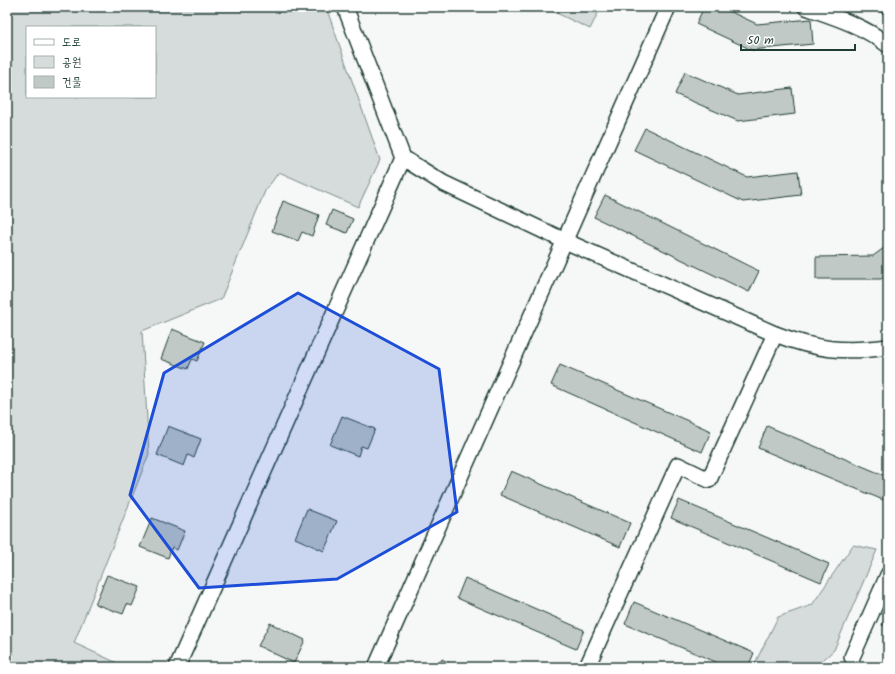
<svg xmlns="http://www.w3.org/2000/svg" width="895" height="674" font-family="Kalam,'Poor Story',sans-serif">
<style>
.green{fill:#d6dcdb;stroke:#7a8c88;fill-rule:evenodd}
.building{fill:#c0c9c6;stroke:#1f3d34}
.lines{fill:none;stroke-linecap:round;stroke-linejoin:round}
.minor-casing{stroke:#1f3d34;stroke-width:18}
.minor{stroke:#fff;stroke-width:15}
.marked{fill:#1d4ed8;fill-opacity:0.2;stroke:#1d4ed8;stroke-width:3;stroke-linejoin:round}
</style>
<rect width="100%" height="100%" fill="#f6f7f7"/>
<filter id="ink" filterUnits="userSpaceOnUse"><feTurbulence type="fractalNoise" baseFrequency=".025" numOctaves="2"/><feDisplacementMap in="SourceGraphic" scale="8" xChannelSelector="R" yChannelSelector="G"/><feConvolveMatrix kernelMatrix="1 2 1 2 8 2 1 2 1" color-interpolation-filters="sRGB"/></filter>
<g filter="url(#ink)">
<!-- green -->
<g class="green">
<path d="M 7,7 L 326,7 L 380,160 L 358,207 L 279,172 L 265,191 L 221,299 L 142,331 L 149,454 L 74,643 L 126,667 L 7,667 ZM 27,27 L 155,27 L 155,97 L 27,97 Z"/>
<polygon points="544,7 601,7 590,29"/>
<polygon points="853,545 877,550 834,650 815,667 753,667 778,617 812,605"/>
</g>
<!-- building -->
<g class="building">
<polygon points="704,7 720,7 757,24 811,19 813,44 752,50 696,24"/>
<polygon points="873,7 888,7 888,17"/>
<polygon points="685,72 738,95 792,88 795,114 738,121 675,94"/>
<polygon points="645,128 747,177 798,171 801,195 743,202 634,150"/>
<polygon points="605,195 759,271 749,292 594,217"/>
<polygon points="283,201 319,215 312,236 302,232 298,241 272,231"/>
<polygon points="332,210 353,219 347,233 326,225"/>
<polygon points="888,245 888,274 881,279 816,279 816,257 873,256"/>
<polygon points="172,329 205,342 197,361 192,359 188,369 161,359"/>
<polygon points="560,365 711,431 702,452 551,385"/>
<polygon points="342,416 375,429 367,448 361,446 358,456 330,445"/>
<polygon points="168,426 201,439 194,458 188,455 184,466 157,455"/>
<polygon points="767,426 888,477 888,502 758,448"/>
<polygon points="511,471 630,523 620,547 500,495"/>
<polygon points="679,500 829,564 821,582 671,518"/>
<polygon points="307,509 337,521 324,551 295,538"/>
<polygon points="152,518 185,531 177,550 172,547 168,558 140,547"/>
<polygon points="107,575 140,587 132,606 127,604 123,614 95,604"/>
<polygon points="465,578 584,630 576,649 457,598"/>
<polygon points="634,602 754,653 748,667 728,667 625,624"/>
<polygon points="888,611 888,627 882,625"/>
<polygon points="270,623 305,640 294,663 258,646"/>
<polygon points="442,659 457,667 438,667"/>
</g>
<g class="lines">
<defs>
<g id="minor">
<path d="M 345,7 L 403,158 L 443,183 L 565,241 L 775,334 C 817,350 843,353 888,347"/>
<path d="M 806,7 C 835,17 864,26 888,45"/>
<polyline points="852,657 888,575"/>
<polyline points="177,667 403,158"/>
<polyline points="376,667 668,7"/>
<polyline points="587,667 678,465 709,480 775,334"/>
</g>
</defs>
<!-- minor casing -->
<use href="#minor" class="minor-casing"/>
<!-- minor -->
<use href="#minor" class="minor"/>
</g>
</g>
<!-- marked area -->
<path class="marked" d="M 298,293 L 439,369 L 457,512 L 337,579 L 199,588 L 130,495 L 164,373 Z"/>
<!-- margin -->
<rect width="895" height="674" fill="none" stroke="#fff" stroke-width="24"/>
<rect x="12" y="12" width="871" height="650" fill="none" stroke="#1f3d34" stroke-width="1.5" filter="url(#ink)"/>
<!-- legend -->
<rect x="26" y="26" width="130" height="72" fill="#ffffff" stroke="#a5b1ae"/>
<rect x="34" y="39" width="20" height="6" fill="#ffffff" stroke="#a5b1ae"/>
<text x="62" y="46" font-size="12" fill="#1f3d34">도로</text>
<rect x="34" y="56" width="20" height="12" fill="#d6dcdb" stroke="#a5b1ae"/>
<text x="62" y="66" font-size="12" fill="#1f3d34">공원</text>
<rect x="34" y="76" width="20" height="12" fill="#c0c9c6" stroke="#a5b1ae"/>
<text x="62" y="86" font-size="12" fill="#1f3d34">건물</text>
<!-- scale -->
<path d="M741 44v6h114v-6" fill="none" stroke="#1f3d34" stroke-width="2"/>
<text x="747" y="44" font-size="12" fill="#1f3d34" stroke="#ffffff" stroke-width="3" paint-order="stroke">50 m</text>
</svg>
